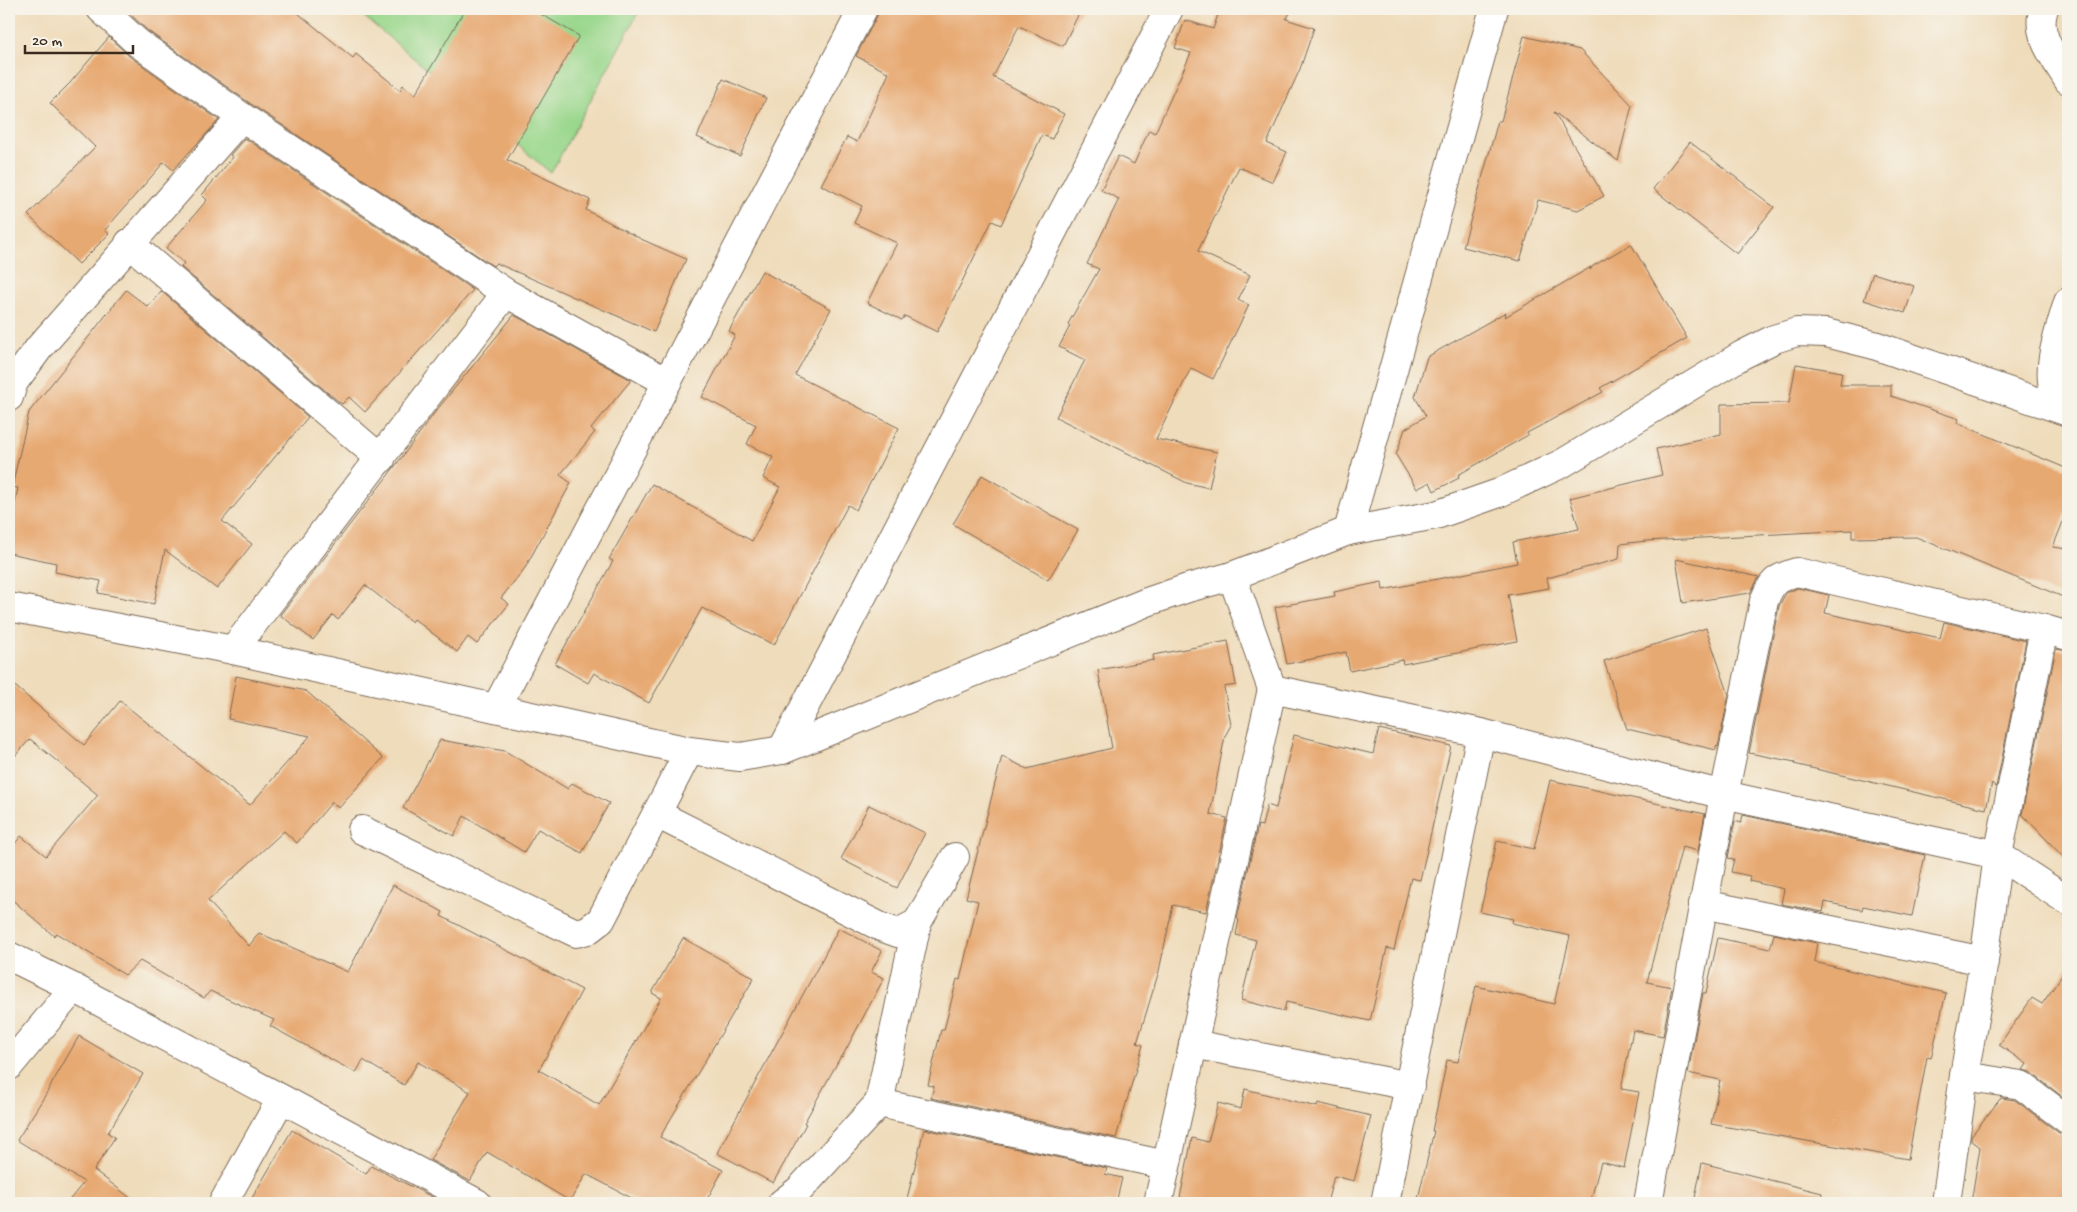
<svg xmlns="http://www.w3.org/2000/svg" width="2077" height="1212" font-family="'Gochi Hand',sans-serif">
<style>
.green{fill:#99d78c;stroke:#6a8055}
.building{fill:#e7a972}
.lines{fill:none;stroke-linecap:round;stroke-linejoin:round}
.minor-casing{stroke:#7a6855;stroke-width:30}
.tertiary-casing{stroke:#7a6855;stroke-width:30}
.path{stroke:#7a6855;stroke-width:3;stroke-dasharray:1 4;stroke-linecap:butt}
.minor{stroke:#fff;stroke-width:28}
.tertiary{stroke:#fff;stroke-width:28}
</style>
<rect width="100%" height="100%" fill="#f7f3e8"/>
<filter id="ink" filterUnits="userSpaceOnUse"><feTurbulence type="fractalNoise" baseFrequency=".02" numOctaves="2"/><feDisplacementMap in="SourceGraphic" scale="10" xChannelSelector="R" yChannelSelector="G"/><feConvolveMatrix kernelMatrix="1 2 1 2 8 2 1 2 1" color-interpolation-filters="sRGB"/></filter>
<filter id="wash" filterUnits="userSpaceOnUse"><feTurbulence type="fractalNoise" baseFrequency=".0096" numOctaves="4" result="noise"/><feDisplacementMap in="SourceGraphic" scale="20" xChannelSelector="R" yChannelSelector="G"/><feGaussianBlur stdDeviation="1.12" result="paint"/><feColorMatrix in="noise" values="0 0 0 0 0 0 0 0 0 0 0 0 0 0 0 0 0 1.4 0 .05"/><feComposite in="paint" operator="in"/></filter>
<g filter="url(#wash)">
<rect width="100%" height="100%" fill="#efdcbb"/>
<!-- green -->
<polygon class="green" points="355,9 640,9 551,173"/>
<g id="blocks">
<!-- building -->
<g class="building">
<polygon points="132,9 293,9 353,58 356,54 400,90 403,85 415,95 465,9 532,9 579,36 507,160 590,200 586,210 641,239 686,259 654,332 496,263 493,266 251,104 148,31 129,13"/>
<polygon points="879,9 1081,9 1063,46 1019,26 993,77 1064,114 1052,139 1042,135 1001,225 992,221 937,332 905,316 902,320 867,303 897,243 854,223 862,206 821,185 847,137 857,142 889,73 856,56 877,16"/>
<polygon points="1220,9 1293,9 1286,19 1314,28 1300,69 1267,143 1287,152 1273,182 1239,167 1198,251 1250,275 1238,300 1249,305 1213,379 1191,368 1156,439 1217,452 1209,488 1187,483 1056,417 1085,360 1059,347 1070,326 1068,324 1099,269 1087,264 1119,199 1101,190 1118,156 1134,164 1149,130 1155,133 1191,53 1175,48 1185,20 1213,29"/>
<polygon points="1524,36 1580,50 1632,105 1618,161 1554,112 1604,196 1578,210 1538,200 1520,261 1463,247 1498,121 1501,121"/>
<polygon points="109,37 129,56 219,120 173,170 164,162 105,230 109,234 79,264 28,215 95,147 50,103 70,83"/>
<polygon points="723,79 766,98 740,156 697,137"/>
<polygon points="245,138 473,290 365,412 349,397 342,404 328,393 181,267 184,263 166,248 207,200 202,195 233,157 230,155"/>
<polygon points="1690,142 1774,207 1737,254 1653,189"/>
<polygon points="1631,244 1687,338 1600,388 1603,392 1527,433 1528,435 1458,475 1459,478 1434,491 1430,482 1417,489 1396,455 1405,429 1426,416 1415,397 1427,357 1506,312 1505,317 1591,267 1590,270 1593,266"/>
<polygon points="762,271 831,309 795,375 899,428 856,510 848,505 774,645 702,608 649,703 594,673 588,683 555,664 613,561 609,559 652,484 752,541 780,487 763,478 773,457 747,444 756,425 702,397 735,335 729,331"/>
<polygon points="1873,273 1914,286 1905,313 1864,300"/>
<polygon points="126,290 148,307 161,291 308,417 222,521 252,544 217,589 165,550 154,604 98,593 101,581 55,572 56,563 9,553 9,532 18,488 12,487 29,412"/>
<polygon points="514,315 631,380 591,429 595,432 560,475 571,483 525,568 501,598 509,604 477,644 468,637 457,652 414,619 412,622 365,585 338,620 333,615 313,640 280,615 393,469 436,411"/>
<polygon points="1796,364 1842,372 1840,385 1891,385 1891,396 1959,419 1957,423 2068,469 2068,509 2053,547 2068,549 2068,599 1916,537 1852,538 1852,530 1646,541 1620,544 1619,559 1547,578 1549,588 1508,595 1517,641 1403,664 1402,660 1350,671 1346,652 1287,664 1275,607 1335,596 1334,592 1382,582 1383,590 1517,563 1513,542 1579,529 1570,498 1662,475 1656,449 1721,434 1721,404 1789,403"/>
<polygon points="982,475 1078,530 1048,580 953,524"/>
<polygon points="1676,559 1759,577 1750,593 1683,603"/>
<polygon points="1798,588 1829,595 1825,613 1940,638 1944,622 2026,641 1996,787 1992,783 1986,809 1794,764 1795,762 1749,753 1779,606 1786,593"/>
<polygon points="1706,628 1729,695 1718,747 1716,746 1716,750 1627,729 1604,661"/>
<polygon points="1228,641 1236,685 1224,687 1231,725 1225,736 1210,814 1227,818 1206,912 1173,905 1159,971 1137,1043 1143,1045 1116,1138 931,1098 934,1086 928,1085 941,1030 944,1030 957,979 960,980 978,901 966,898 1002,756 1027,769 1112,748 1098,670 1154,660 1153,655"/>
<polygon points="2056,649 2068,651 2068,862 2022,814"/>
<polygon points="236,676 306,691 383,758 339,808 332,802 297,843 284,831 208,901 249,946 259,933 348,972 393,885 443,912 441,916 582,990 539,1070 599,1105 661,998 652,993 683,938 754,978 660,1137 723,1170 705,1203 641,1203 586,1174 570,1201 487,1152 470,1181 430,1160 470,1092 418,1062 404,1085 363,1060 356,1073 270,1026 274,1020 210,991 204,998 140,961 125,975 56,933 54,936 9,897 9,851 21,836 46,856 98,795 30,739 9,763 9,681 84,745 120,701 250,805 310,736 228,719"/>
<polygon points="1379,729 1451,746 1420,880 1411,878 1394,950 1387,948 1370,1021 1286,1002 1284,1011 1241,1000 1256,940 1236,935 1239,920 1237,919 1258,825 1262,826 1267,805 1276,808 1294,735 1373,754"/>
<polygon points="440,740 505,751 568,789 572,783 609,803 582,853 538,829 524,852 464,816 454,836 403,808"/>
<polygon points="1550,780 1705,814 1698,851 1682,847 1647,982 1672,987 1663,1036 1633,1030 1621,1089 1639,1092 1624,1168 1601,1162 1590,1203 1417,1203 1434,1131 1432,1131 1447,1060 1458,1062 1476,986 1554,1004 1570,936 1512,923 1513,919 1480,912 1497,841 1534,849"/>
<polygon points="869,805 925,833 897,888 841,859"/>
<polygon points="1743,815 1925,855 1912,916 1863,906 1862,910 1825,902 1823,912 1781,904 1784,889 1749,881 1750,876 1731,872 1734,859 1728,858 1735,821 1741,823"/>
<polygon points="839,928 882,951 871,972 884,978 842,1057 841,1056 804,1123 806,1124 773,1183 717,1153"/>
<polygon points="1774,934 1817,943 1814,962 1946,993 1931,1058 1927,1057 1908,1159 1711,1124 1720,1080 1688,1073 1703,993 1706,993 1718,938 1770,949"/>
<polygon points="2068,967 2068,1101 2030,1072 2023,1070 2027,1064 1999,1045 2032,998 2042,1004"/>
<polygon points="79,1036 143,1074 108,1133 115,1137 94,1170 137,1203 67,1203 84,1182 17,1140 46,1094"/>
<polygon points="1245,1089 1317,1107 1318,1103 1371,1116 1354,1181 1334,1176 1327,1203 1179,1203 1192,1138 1208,1142 1218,1103 1241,1109"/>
<polygon points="2001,1098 2015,1100 2059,1133 2068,1135 2068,1203 1971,1203 1980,1147 1971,1140 1971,1136"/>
<polygon points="924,1129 1107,1168 1105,1174 1122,1178 1116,1203 906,1203"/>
<polygon points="292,1130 366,1174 371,1166 444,1203 249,1203"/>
<polygon points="1702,1163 1822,1193 1821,1203 1694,1203"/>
</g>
</g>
</g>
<g filter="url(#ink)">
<use href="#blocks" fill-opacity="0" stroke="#7a6855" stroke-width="1"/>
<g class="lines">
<defs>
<g id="minor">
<polyline points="101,9 138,43 242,117 506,293 667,382"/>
<path d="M 2044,9 C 2034,33 2056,60 2068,80"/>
<polyline points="129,243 381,459"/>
<polyline points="9,397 14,382 39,348 242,117"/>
<path d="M 2061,409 C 2058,402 2054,395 2053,387 C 2047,362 2061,326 2068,302"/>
<polyline points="1348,531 1494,9"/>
<polyline points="1232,576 1272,689"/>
<polyline points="233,650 506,293"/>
<polyline points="496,708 863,9"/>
<polyline points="782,750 1169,9"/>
<polyline points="657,814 881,927 898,933 917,923 955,857"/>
<polyline points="362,830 576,933 588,930 601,920 689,751"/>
<polyline points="1703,904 1984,961"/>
<polyline points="917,923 879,1103 1166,1165"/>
<polyline points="9,956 74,988 477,1203"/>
<polyline points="1193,1044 1410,1086"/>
<polyline points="9,1066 74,988"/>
<polyline points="1964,1076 2021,1085 2068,1120"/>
<polyline points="223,1203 281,1099"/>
<polyline points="782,1203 799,1190 879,1103"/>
<polyline points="1158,1203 1272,689 1481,733 1724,795 1998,855 2068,901"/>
<polyline points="1385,1203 1481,733"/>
<path d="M 1648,1203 L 1724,795 L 1764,601 C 1772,581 1776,578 1797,572 L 2044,629"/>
<polyline points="1946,1203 1964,1076 1984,961 1998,855 2044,629 2068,636"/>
</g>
<polyline id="tertiary" points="9,607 233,650 689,751 740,757 782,750 1147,602 1188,588 1232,576 1348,531 1436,515 1499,493 1563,463 1742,355 1774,339 1797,332 1826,333 1874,345 2068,412"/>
</defs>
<!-- minor casing -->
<use href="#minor" class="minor-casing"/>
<!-- tertiary casing -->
<use href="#tertiary" class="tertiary-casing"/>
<!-- path -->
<polyline class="path" points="449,9 457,13"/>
<!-- minor -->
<use href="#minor" class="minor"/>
<!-- tertiary -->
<use href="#tertiary" class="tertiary"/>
</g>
</g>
<!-- margin -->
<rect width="2077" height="1212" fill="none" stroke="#f7f3e8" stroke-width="30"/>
<!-- scale -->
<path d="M25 45v8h108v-8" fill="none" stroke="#3b2a1e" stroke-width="2.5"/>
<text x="32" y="45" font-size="15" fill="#3b2a1e" stroke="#f7f3e8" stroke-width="4" paint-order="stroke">20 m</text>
</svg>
